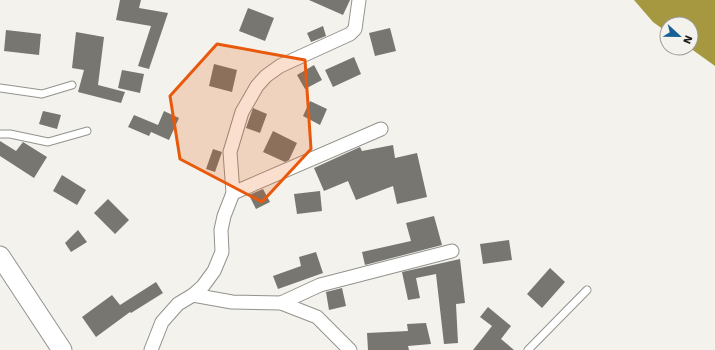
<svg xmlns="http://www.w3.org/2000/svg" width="715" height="350" font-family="'Work Sans',sans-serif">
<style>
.water{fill:#a69840}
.building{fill:#777671}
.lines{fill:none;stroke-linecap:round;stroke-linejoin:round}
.lane-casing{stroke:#93928c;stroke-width:9}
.street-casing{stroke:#93928c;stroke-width:15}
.secondary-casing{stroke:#93928c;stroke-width:21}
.lane{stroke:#fff;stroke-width:7}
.street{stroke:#fff;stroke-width:13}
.secondary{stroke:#fff;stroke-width:19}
.marked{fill:#e8590c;fill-opacity:0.2;stroke:#e8590c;stroke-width:3;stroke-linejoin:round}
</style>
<rect width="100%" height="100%" fill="#f3f2ec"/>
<!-- water -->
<polygon class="water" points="634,0 715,0 715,66 690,48 691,24 667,24 667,32 653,22"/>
<!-- building -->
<g class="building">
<polygon points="120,0 141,0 139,8 168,13 149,69 138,66 151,26 116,20"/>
<polygon points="309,0 350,0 343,15"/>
<polygon points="248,8 274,18 265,41 239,31"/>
<polygon points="323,26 326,36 311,42 307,33"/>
<polygon points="390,28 396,51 375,56 369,33"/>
<polygon points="6,30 41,34 39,55 4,51"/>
<polygon points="76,32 104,37 98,85 125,92 121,103 78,92 84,70 72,68"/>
<polygon points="354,57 361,74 333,87 325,70"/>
<polygon points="214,64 237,70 232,92 209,86"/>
<polygon points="314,65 322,80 305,89 297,75"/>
<polygon points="122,70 144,74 140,93 118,88"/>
<polygon points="310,101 327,109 320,125 303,116"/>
<polygon points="253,108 267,114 260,133 246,128"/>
<polygon points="43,111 61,115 57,129 39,124"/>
<polygon points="164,111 179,118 169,140 151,132 149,136 128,127 134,115 158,125"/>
<polygon points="273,131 297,143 289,160 285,162 263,152"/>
<polygon points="0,141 16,151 23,142 47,157 34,178 0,156"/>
<polygon points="393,145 395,158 417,153 427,197 397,204 393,186 356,200 348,181 324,191 314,168 360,147 362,151"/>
<polygon points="213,149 222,152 215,172 206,169"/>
<polygon points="62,175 86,190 77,205 53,191"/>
<polygon points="263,189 270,202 256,209 249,195"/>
<polygon points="320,191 322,211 297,214 294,194"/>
<polygon points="108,199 129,220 115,234 94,213"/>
<polygon points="434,216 442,245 365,265 362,252 411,241 406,223"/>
<polygon points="78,230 87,242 71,252 65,243"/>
<polygon points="509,240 512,260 483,264 480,244"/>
<polygon points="316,252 323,273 278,289 273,276 301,266 299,257"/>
<polygon points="460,259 465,303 456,304 458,343 444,344 436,274 416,278 420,298 408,300 402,272"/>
<polygon points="550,268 565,282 542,308 527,294"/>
<polygon points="156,282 163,293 131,313 130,312 96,337 82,317 112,295 120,305"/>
<polygon points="342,288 346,306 329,310 326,292"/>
<polygon points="488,307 511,326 501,339 514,350 473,350 492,326 480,317"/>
<polygon points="426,323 431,344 408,346 409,350 368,350 367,333 408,331 407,324"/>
</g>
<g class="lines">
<defs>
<g id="lane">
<polyline points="0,88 42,94 72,85"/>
<polyline points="0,134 10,134 48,142 87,131"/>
<polyline points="528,350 587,290"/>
</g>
<g id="street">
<polyline points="233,193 381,129"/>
<polyline points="193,295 232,302 281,303 317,317 350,350"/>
<polyline points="281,303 320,285 452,251"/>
<polyline points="151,350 162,322 178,304 193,295 203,286 214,271 222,252 221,230 224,216 233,193 230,152 242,112 257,86 266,76 280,66 350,34 355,29 359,0"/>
</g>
<polyline id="secondary" points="0,256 62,350"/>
</defs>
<!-- lane casing -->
<use href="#lane" class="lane-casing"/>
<!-- street casing -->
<use href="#street" class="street-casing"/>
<!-- secondary casing -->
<use href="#secondary" class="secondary-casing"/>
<!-- lane -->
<use href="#lane" class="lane"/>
<!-- street -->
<use href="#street" class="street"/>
<!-- secondary -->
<use href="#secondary" class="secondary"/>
</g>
<!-- marked area -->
<path class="marked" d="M 217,44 L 305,60 L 311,149 L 262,202 L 180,159 L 170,96 Z"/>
<!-- north arrow -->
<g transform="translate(679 36) rotate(112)"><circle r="19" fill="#f3f2ec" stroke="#9b9a96"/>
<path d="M0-3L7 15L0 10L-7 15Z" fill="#195f93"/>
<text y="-6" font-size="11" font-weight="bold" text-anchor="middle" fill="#181715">N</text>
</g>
</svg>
